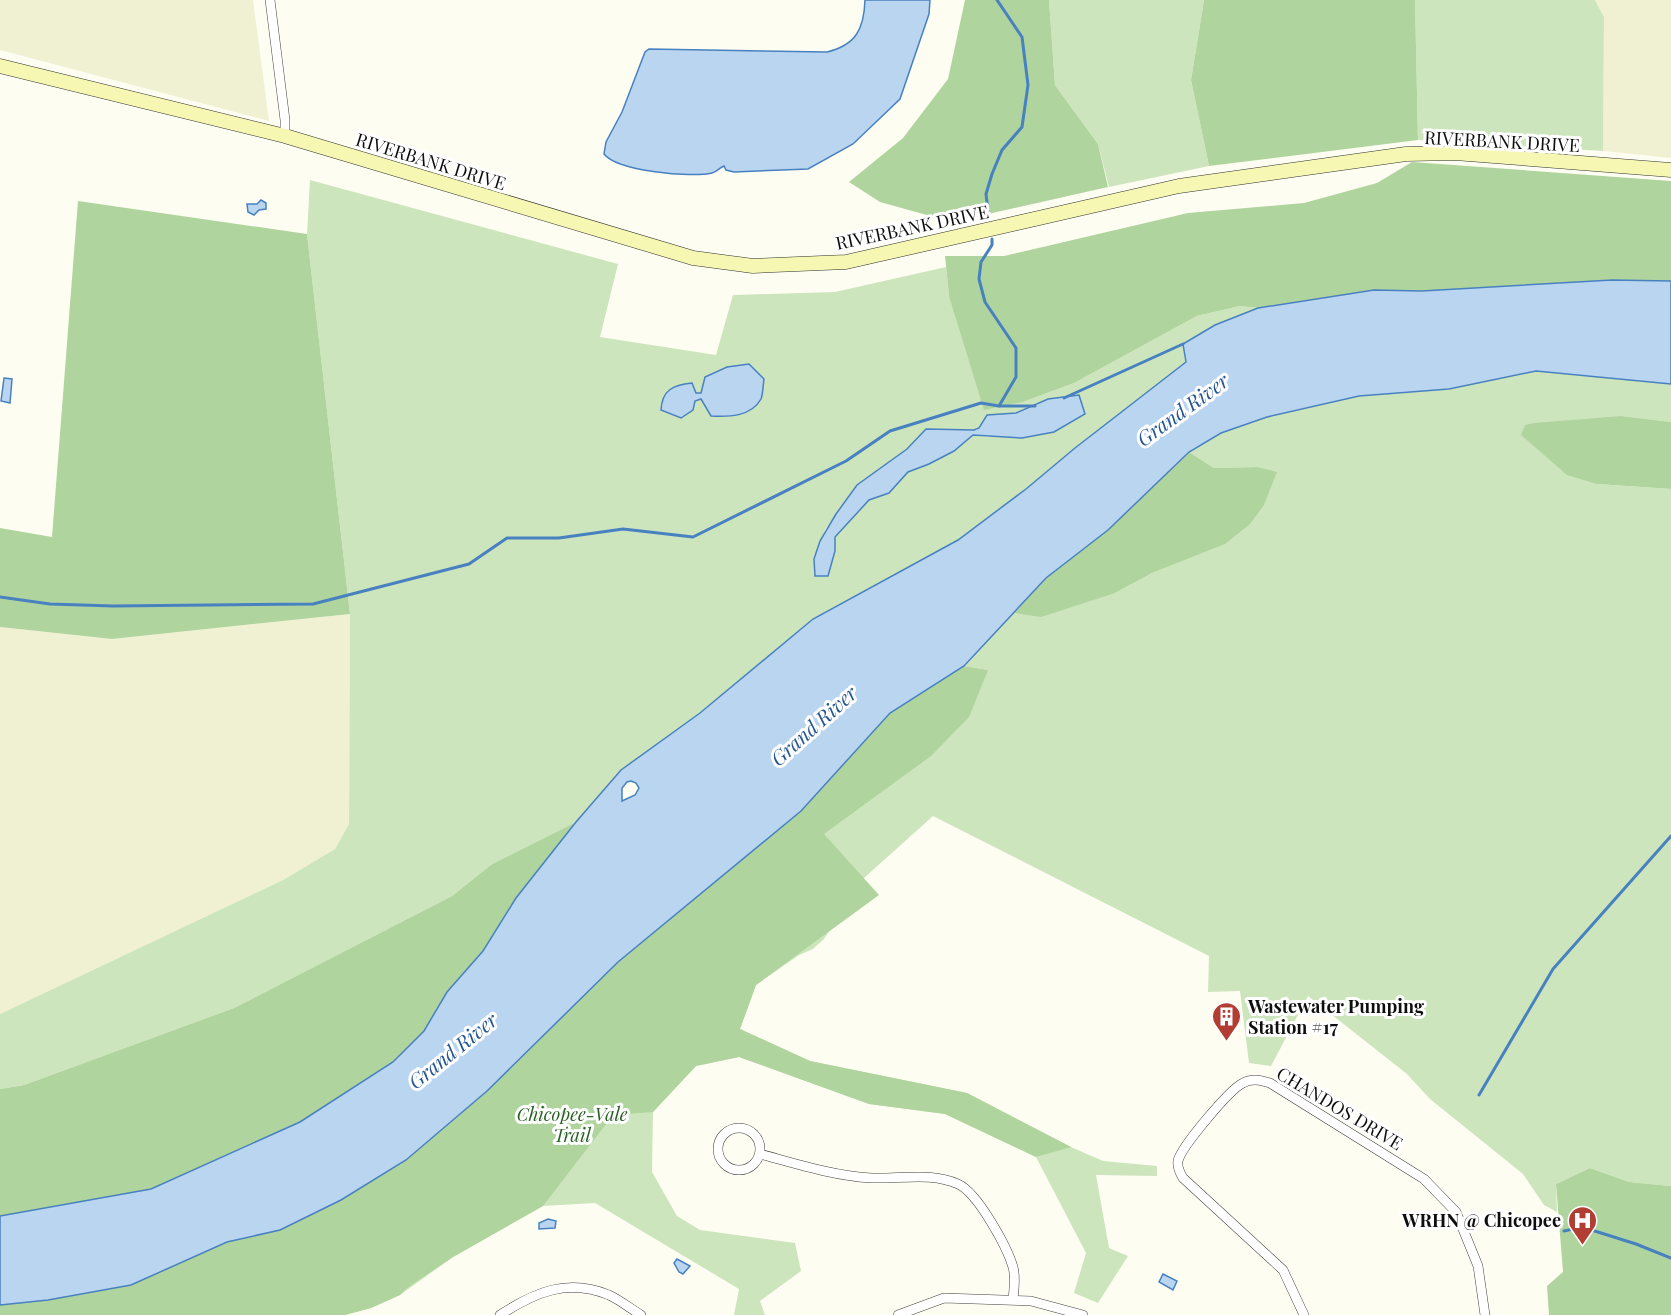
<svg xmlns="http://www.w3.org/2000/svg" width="1671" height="1315" font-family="'Playfair Display',serif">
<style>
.farmland{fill:#f0f1d3}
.green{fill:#cde5bd;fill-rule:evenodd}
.forest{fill:#b0d49e}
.water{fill:#bad5f0;stroke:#4881c0;stroke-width:1.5;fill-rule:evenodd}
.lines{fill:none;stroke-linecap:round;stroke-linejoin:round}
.stream{stroke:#4881c0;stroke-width:3}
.street-casing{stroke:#414141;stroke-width:10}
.secondary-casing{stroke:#303030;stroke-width:15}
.street{stroke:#fff;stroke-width:9}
.secondary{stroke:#f6f7b2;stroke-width:14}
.labels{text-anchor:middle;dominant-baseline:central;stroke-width:6;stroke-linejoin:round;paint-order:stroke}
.street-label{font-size:18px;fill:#0e0e0e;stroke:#fff}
.poi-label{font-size:18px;font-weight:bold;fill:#0e0e0e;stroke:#fff;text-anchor:start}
.park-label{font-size:18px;font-style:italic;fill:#296024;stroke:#fff}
.water-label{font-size:20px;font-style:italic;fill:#235594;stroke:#fff}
</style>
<rect width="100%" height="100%" fill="#fefdf1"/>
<!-- farmland -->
<g class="farmland">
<polygon points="0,0 253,0 269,121 0,50"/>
<polygon points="1595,0 1671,0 1671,158 1603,151 1604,17"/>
<polygon points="350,614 349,824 335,849 283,880 0,1014 0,627 112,639"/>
</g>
<!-- green -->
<g class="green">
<polygon points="1049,0 1204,0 1191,80 1209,166 1109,187 1098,144 1055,85"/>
<polygon points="1415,0 1595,0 1604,17 1603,151 1418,140"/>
<path d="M 310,180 L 618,264 L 600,337 L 716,355 L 733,295 L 835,292 L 946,267 L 949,296 L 1076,382 L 1197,316 L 1240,306 L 1258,308 L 1215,325 L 1186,362 L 1075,448 L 1026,489 L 958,540 L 813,619 L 700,713 L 621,770 L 576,822 L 492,864 L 452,896 L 234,1008 L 24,1085 L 0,1089 L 0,1014 L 283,880 L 335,849 L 349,824 L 350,614 L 307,234 ZM 1048,399 L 989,437 L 973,435 L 954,451 L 929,464 L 908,472 L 889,493 L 869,500 L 835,537 L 835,551 L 815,576 L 814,559 L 825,530 L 857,485 L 907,449 L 926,429 L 974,430 L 979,428 L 987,415 L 1016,413 Z"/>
<polygon points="1536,371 1671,384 1671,422 1622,416 1597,484 1671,489 1671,1186 1629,1182 1590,1168 1556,1184 1557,1212 1544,1205 1523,1174 1430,1099 1407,1074 1308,996 1271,1066 1249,1063 1240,991 1208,992 1209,956 933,816 864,878 824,939 813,949 799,955 756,985 740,1029 810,1061 967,1093 1071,1147 1103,1161 1157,1166 1157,1176 1096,1175 1109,1248 1128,1256 1098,1303 1074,1293 1086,1253 1036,1157 945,1114 869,1104 739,1057 696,1066 653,1112 652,1172 677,1216 700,1230 795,1243 801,1271 760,1301 765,1315 734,1315 739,1289 595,1203 543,1206 453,1257 400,1295 371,1308 345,1315 196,1315 278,1240 394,1182 988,670 964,666 1046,578 1115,593 1154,572 1257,467 1214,468 1189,452 1221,433 1267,417 1359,396 1449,389"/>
</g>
<!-- forest -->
<g class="forest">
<polygon points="965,0 1049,0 1055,85 1098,144 1108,187 952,222 880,202 849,182 903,138 948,79"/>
<polygon points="1204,0 1415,0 1418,140 1209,166 1191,80"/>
<polygon points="1412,162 1671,181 1671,281 1612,280 1422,291 1374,290 1258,308 1240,306 1197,316 1076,382 1022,402 984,410 949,296 945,256 1004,256 1188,213 1304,203 1377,183"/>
<polygon points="78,201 307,234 350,614 112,639 0,627 0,528 52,537"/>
<polygon points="1622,416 1671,422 1671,489 1597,484 1567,475 1521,435 1525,425 1534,423"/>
<polygon points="1189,452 1214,468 1257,467 1277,472 1264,505 1250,524 1225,544 1154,572 1115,593 1041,617 1015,613 1046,578 1108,530"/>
<polygon points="964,666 988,670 969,717 931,756 824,834 879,895 756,985 740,1029 810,1061 967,1093 1071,1147 1036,1157 945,1114 869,1104 739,1057 696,1066 653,1112 613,1115 543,1206 453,1257 407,1288 400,1295 371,1308 345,1315 0,1315 0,1305 48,1300 131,1285 227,1242 280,1230 341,1200 406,1160 487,1091 618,962 801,811 890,713"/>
<polygon points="576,822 516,898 483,951 447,992 424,1031 393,1062 300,1122 151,1189 0,1216 0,1089 24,1085 234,1008 452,896 492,864"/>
<polygon points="1590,1168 1629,1182 1671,1186 1671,1315 1549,1315 1547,1286 1563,1272 1556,1184"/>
</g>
<!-- water -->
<g class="water">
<path d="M 865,0 L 930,0 L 929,14 L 900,99 L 853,144 L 808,169 L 734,172 L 726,170 L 724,166 C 719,168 717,172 712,173 C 691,178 617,171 604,154 L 606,142 L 622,112 L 645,52 L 649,49 L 827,52 C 856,45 864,29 865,0 Z"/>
<polygon points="261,200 266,203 266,209 259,210 254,215 248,212 247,204 257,204"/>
<path d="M 1612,280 L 1671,281 L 1671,384 L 1536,371 L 1449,389 L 1359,396 L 1267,417 L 1221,433 L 1189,452 L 1108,530 L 1046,578 L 964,666 L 890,713 L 801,811 L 618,962 L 487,1091 L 406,1160 L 341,1200 L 280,1230 L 227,1242 L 131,1285 L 48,1300 L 0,1305 L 0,1216 L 151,1189 L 300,1122 L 393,1062 L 424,1031 L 447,992 L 483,951 L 516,898 L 576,822 L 621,770 L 700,713 L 813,619 L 958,540 L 1026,489 L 1075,448 L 1186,362 L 1183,344 L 1215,325 L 1258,308 L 1374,290 L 1422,291 ZM 631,781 L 636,783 L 639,788 L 635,795 L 622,801 L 622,788 L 627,782 Z"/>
<path d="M 749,364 L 764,379 C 763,385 763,394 761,399 C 751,417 728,417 711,416 L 701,399 L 695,401 L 693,410 L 681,418 L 661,410 C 662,390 673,385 692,383 L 696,393 L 701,393 L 705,377 L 727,367 Z"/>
<polygon points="4,378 12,379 10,403 1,401"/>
<polygon points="1079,395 1085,414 1054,432 1022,438 973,435 954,451 929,464 908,472 889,493 869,500 835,537 835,551 828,576 815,576 814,559 820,541 836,514 857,485 907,449 926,429 974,430 979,428 987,415 1016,413 1048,399"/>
<polygon points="548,1219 556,1221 555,1228 539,1229 539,1223"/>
<polygon points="677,1259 690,1266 683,1274 679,1272 674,1263"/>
<polygon points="1163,1274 1177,1281 1173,1290 1159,1282"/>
</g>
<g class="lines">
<!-- stream -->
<g class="stream">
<polyline points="989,219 986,194 992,174 1002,150 1022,127 1028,85 1022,37 997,0"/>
<polyline points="992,239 992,245 981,262 979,279 985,302 1016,348 1016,377 999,406"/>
<polyline points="1064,398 1183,344"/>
<polyline points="0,597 50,604 113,606 313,604 469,564 507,538 559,538 623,529 693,537 846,461 890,431 981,403 999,406 1035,406"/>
<polyline points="1479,1095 1553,969 1671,836"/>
<polyline points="1564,1231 1582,1227 1636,1244 1671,1258"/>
</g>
<defs>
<g id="street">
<polyline points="270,0 285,120 285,136"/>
<circle cx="739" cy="1149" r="21"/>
<path d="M 760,1154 C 797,1164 834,1176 872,1178 C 900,1179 932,1172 958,1184 C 978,1193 1007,1247 1013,1267 C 1016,1278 1014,1288 1013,1299"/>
<path d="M 500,1315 C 535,1292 568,1278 609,1295 C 620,1300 631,1309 641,1315"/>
<polyline points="898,1315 944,1298 1031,1301 1083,1315"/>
<path d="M 1304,1315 L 1283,1270 L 1183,1178 C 1180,1173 1177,1167 1178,1161 C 1181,1147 1230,1089 1243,1083 C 1252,1078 1260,1080 1270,1083 L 1424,1179 L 1456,1212 L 1478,1266 L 1485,1315"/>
</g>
<polyline id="secondary" points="0,66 285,136 693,258 753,266 846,262 1179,186 1406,154 1455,153 1671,170"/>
</defs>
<!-- street casing -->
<use href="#street" class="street-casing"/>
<!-- secondary casing -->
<use href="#secondary" class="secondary-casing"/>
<!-- street -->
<use href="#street" class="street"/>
<!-- secondary -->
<use href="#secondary" class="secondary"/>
</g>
<!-- icons -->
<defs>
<symbol id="building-pin" viewBox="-11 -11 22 30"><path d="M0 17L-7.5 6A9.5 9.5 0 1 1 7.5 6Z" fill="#b13d33" stroke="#fff"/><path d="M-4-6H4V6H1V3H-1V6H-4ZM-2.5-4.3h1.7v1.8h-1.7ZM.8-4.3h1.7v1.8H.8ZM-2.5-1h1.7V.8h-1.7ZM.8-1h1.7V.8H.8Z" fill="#fff"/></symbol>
<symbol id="hospital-pin" viewBox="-11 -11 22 30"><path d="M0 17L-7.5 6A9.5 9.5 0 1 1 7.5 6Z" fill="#b13d33" stroke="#fff"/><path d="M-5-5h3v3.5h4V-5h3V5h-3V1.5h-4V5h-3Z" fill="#fff"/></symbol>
</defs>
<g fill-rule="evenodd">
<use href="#building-pin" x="1210" y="1000" width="33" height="45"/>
<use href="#hospital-pin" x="1566" y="1204" width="33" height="45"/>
</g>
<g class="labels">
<!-- street labels -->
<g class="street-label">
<text transform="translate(1502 141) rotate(3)">RIVERBANK DRIVE</text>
<text transform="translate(431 161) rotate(17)">RIVERBANK DRIVE</text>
<text transform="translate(912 227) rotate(-12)">RIVERBANK DRIVE</text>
<text transform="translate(1340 1108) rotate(31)">CHANDOS DRIVE</text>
</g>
<!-- poi labels -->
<g class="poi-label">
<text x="1248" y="1006">Wastewater Pumping<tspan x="1248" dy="21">Station #17</tspan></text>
<text x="1561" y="1220" text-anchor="end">WRHN @ Chicopee</text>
</g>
<!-- park labels -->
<g class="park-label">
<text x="572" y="1114">Chicopee-Vale<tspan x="572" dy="21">Trail</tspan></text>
</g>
<!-- water labels -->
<g class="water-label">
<text transform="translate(1182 409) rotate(-36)">Grand River</text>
<text transform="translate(813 725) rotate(-42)">Grand River</text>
<text transform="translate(452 1050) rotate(-39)">Grand River</text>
</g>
</g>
</svg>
